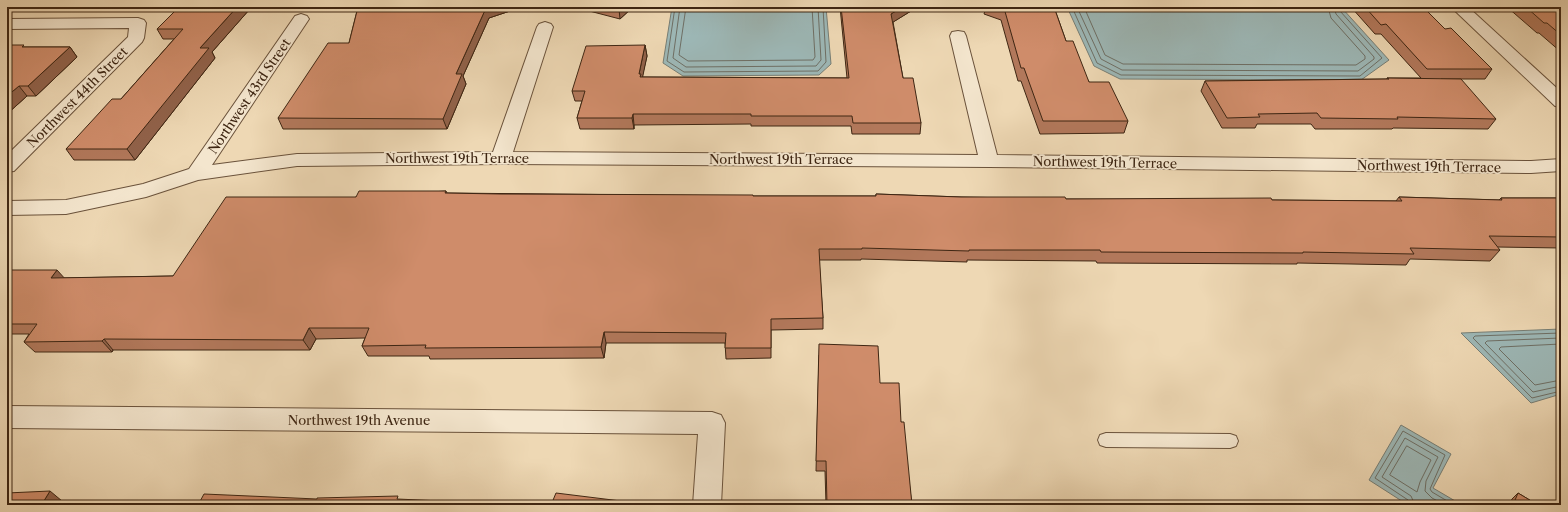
<svg xmlns="http://www.w3.org/2000/svg" width="1568" height="512" font-family="'Libre Caslon Text',serif">
<style>
.water{fill:#9db8b7;stroke:#777e75}
.lines{fill:none;stroke-linecap:round;stroke-linejoin:round}
.shore{stroke:#6e6f65;stroke-width:1}
.lane-casing{stroke:#6a523b;stroke-width:2}
.street-casing{stroke:#6a523b;stroke-width:2}
.lane{fill:#f4e6ce;fill-rule:evenodd}
.street{fill:#f4e6ce;fill-rule:evenodd}
.wall{fill:#b2785b;stroke:#3e2613}
.shaded-wall{fill:#91624a;stroke:#3e2613}
.building{fill:#cf8c6a;stroke:#3e2613}
.labels{text-anchor:middle;dominant-baseline:central;stroke-width:3.5;stroke-linejoin:round;paint-order:stroke}
.street-label{font-size:13px;fill:#3e2613;stroke:#f4e6ce}
</style>
<rect width="100%" height="100%" fill="#eed8b4"/>
<filter id="stains"><feTurbulence type="fractalNoise" baseFrequency=".005" numOctaves="4"/><feColorMatrix values="0 0 0 0 .2 0 0 0 0 .09 0 0 0 0 .02 0 0 0 .5 -.17"/></filter>
<radialGradient id="worn" r=".72"><stop offset=".6" stop-color="#630" stop-opacity="0"/><stop offset="1" stop-color="#630" stop-opacity=".3"/></radialGradient>
<!-- water -->
<g class="water">
<polygon points="672,7 826,7 831,64 819,75 683,76 663,63"/>
<polygon points="1067,7 1341,7 1389,60 1361,80 1120,79 1094,66"/>
<polygon points="1561,329 1561,394 1531,403 1461,333"/>
<polygon points="1401,425 1451,454 1433,488 1462,505 1408,505 1369,480"/>
</g>
<g class="lines">
<!-- shore -->
<g class="shore">
<polyline points="675,7 667,61 684,72 818,71 826,62 823,7"/>
<polyline points="680,7 673,58 686,67 816,66 821,60 818,7"/>
<polyline points="686,7 679,55 688,61 813,60 815,57 812,7"/>
<polyline points="1072,7 1097,63 1121,75 1360,76 1382,58 1340,11 1339,7"/>
<polyline points="1077,7 1101,59 1122,70 1358,71 1374,59 1374,57 1336,14 1334,7"/>
<polyline points="1084,7 1105,55 1123,64 1356,65 1365,59 1365,56 1331,18 1328,7"/>
<polyline points="1561,333 1475,336 1473,338 1532,398 1561,391"/>
<polyline points="1561,338 1487,341 1485,343 1533,392 1561,386"/>
<polyline points="1561,344 1501,347 1499,349 1535,385 1561,380"/>
<polygon points="1407,446 1431,460 1420,482 1417,492 1390,475"/>
<polyline points="1410,505 1408,500 1375,478 1403,431 1445,455 1430,489 1432,492 1454,505"/>
<polyline points="1415,505 1411,496 1382,477 1405,438 1438,457 1426,481 1425,491 1432,498 1445,505"/>
</g>
<defs>
<polygon id="lane" points="1106,433 1230,434 1236,436 1238,441 1236,446 1230,448 1106,447 1100,445 1098,440 1100,435"/>
<g id="street">
<polygon points="1451,7 1468,7 1561,92 1561,107 1555,106"/>
<polygon points="301,14 307,16 309,19 212,165 297,154 493,152 537,27 539,24 545,22 551,24 553,27 513,152 978,155 950,36 952,32 958,31 964,32 966,36 997,155 1531,161 1561,159 1561,171 1531,173 989,167 501,164 297,166 198,180 146,197 66,214 7,215 7,201 66,200 143,184 189,169 295,16"/>
<polygon points="138,18 144,20 146,23 144,38 142,42 14,171 7,172 7,155 128,37 129,28 7,29 7,19"/>
<polygon points="7,406 712,412 721,415 725,423 721,505 693,505 698,434 7,428"/>
</g>
</defs>
<!-- lane casing -->
<use href="#lane" class="lane-casing"/>
<!-- street casing -->
<use href="#street" class="street-casing"/>
<!-- lane -->
<use href="#lane" class="lane"/>
<!-- street -->
<use href="#street" class="street"/>
</g>
<!-- wall -->
<g class="wall">
<polygon points="358,7 513,7 513,10 489,18 463,76 466,84 447,129 283,129 278,118 349,43"/>
<polygon points="574,7 633,7 620,19"/>
<polygon points="840,7 912,7 911,11 893,22 903,78 921,123 920,134 852,134 851,126 751,126 751,124 634,125 634,129 580,129 577,118 582,101 575,101 572,91 645,45 647,56 642,77 847,78"/>
<polygon points="986,7 1054,7 1066,41 1089,82 1128,121 1124,133 1040,134 1021,81 1018,81 1001,20 984,14"/>
<polygon points="1351,7 1423,7 1445,29 1492,69 1485,79 1441,79 1496,119 1488,129 1393,128 1392,129 1315,129 1311,124 1257,124 1255,128 1222,128 1201,91 1205,81 1387,79 1387,78 1421,78 1381,34 1375,34"/>
<polygon points="1507,7 1561,7 1561,52 1539,33 1537,33"/>
<polygon points="249,10 212,52 215,58 135,160 74,160 66,149 121,99 174,39 163,39 157,29"/>
<polygon points="7,45 25,47 70,47 77,57 36,96 27,96 7,114"/>
<polygon points="446,191 447,193 753,196 876,196 876,194 961,197 1066,199 1272,200 1396,201 1399,197 1499,200 1501,198 1561,198 1561,248 1497,247 1500,250 1490,261 1410,259 1406,265 1297,263 1297,264 1097,263 1096,261 967,260 967,262 861,259 861,260 819,260 823,318 823,329 771,330 771,358 726,359 725,343 606,343 604,358 430,359 429,356 368,356 362,346 365,338 316,339 310,350 113,350 112,352 35,352 24,342 29,334 7,334 7,270 64,278 173,276 356,197"/>
<polygon points="819,355 880,383 901,422 912,505 826,505 825,471 816,471"/>
<polygon points="1518,493 1538,505 1509,505 1512,499"/>
</g>
<!-- shaded-wall -->
<g class="shaded-wall">
<polygon points="237,7 247,7 249,10 212,52 215,58 135,160 127,149 200,48"/>
<polygon points="488,7 513,7 513,10 489,18 463,76 466,84 447,129 443,119 456,74 486,8"/>
<polygon points="621,7 633,7 620,19 619,9"/>
<polygon points="902,7 912,7 911,11 890,24 891,14"/>
<polygon points="645,45 647,56 642,80 639,74"/>
<polygon points="70,47 77,57 36,96 28,86"/>
<polygon points="19,86 27,96 7,114 7,96"/>
<polygon points="633,114 634,125 634,129 632,118"/>
<polygon points="57,270 67,281 51,278"/>
<polygon points="309,328 316,339 310,350 303,340"/>
<polygon points="604,332 606,343 604,358 601,347"/>
<polygon points="104,339 113,350 112,352 102,341"/>
<polygon points="50,491 62,501 60,505 42,504"/>
</g>
<!-- building -->
<g class="building">
<polygon points="179,7 237,7 200,48 209,48 127,149 66,149 112,99 121,99 183,29 157,29"/>
<polygon points="358,7 488,7 486,8 456,74 462,74 443,119 278,118 328,43 349,43"/>
<polygon points="612,7 621,7 619,9"/>
<polygon points="841,7 902,7 891,14 903,78 913,78 921,123 853,123 852,116 751,116 751,114 633,114 632,118 577,118 585,91 572,91 586,46 645,45 639,74 641,74 640,77 849,78"/>
<polygon points="1001,7 1054,7 1066,41 1073,41 1089,82 1109,82 1128,121 1043,121 1024,68 1021,68 1004,8"/>
<polygon points="1365,7 1423,7 1445,29 1451,28 1492,69 1427,69 1386,24 1381,25"/>
<polygon points="1526,7 1561,7 1561,35 1547,23 1544,23"/>
<polygon points="7,45 24,45 22,47 70,47 28,86 19,86 7,96"/>
<polygon points="1387,78 1461,79 1496,119 1397,117 1398,119 1321,118 1317,113 1258,114 1260,117 1227,118 1205,81 1389,79"/>
<polygon points="359,191 446,191 445,193 501,194 753,195 753,196 876,196 876,194 961,197 1065,197 1066,199 1271,198 1272,200 1402,201 1399,197 1502,200 1501,198 1561,198 1561,237 1489,236 1500,250 1410,248 1414,254 1303,252 1303,253 1101,252 1100,250 969,250 969,251 862,248 862,249 819,249 823,318 771,319 771,348 725,348 726,333 604,332 601,347 425,348 426,345 362,346 369,328 309,328 303,340 104,339 102,341 24,342 37,324 7,324 7,270 57,270 51,278 173,276 226,197 356,197"/>
<polygon points="819,344 878,346 880,383 899,383 901,422 904,422 912,505 827,505 826,461 816,461"/>
<polygon points="50,491 42,504 146,504 145,505 7,505 7,493"/>
<polygon points="556,493 629,502 628,505 551,505"/>
<polygon points="1518,493 1538,505 1513,505"/>
<polygon points="204,494 317,499 317,498 398,496 397,499 531,505 198,505"/>
</g>
<g class="labels">
<!-- street labels -->
<g class="street-label">
<text transform="translate(249 96) rotate(-56)">Northwest 43rd Street</text>
<text transform="translate(77 97) rotate(-45)">Northwest 44th Street</text>
<text x="457" y="158">Northwest 19th Terrace</text>
<text x="781" y="159">Northwest 19th Terrace</text>
<text transform="translate(1105 162) rotate(1)">Northwest 19th Terrace</text>
<text transform="translate(1429 166) rotate(1)">Northwest 19th Terrace</text>
<text x="359" y="420">Northwest 19th Avenue</text>
</g>
</g>
<!-- margin -->
<rect width="1568" height="512" fill="none" stroke="#eed8b4" stroke-width="24"/>
<rect x="8" y="8" width="1552" height="496" fill="none" stroke="#3e2613" stroke-width="2"/>
<rect x="12" y="12" width="1544" height="488" fill="none" stroke="#3e2613"/>
<rect width="100%" height="100%" filter="url(#stains)"/>
<rect width="100%" height="100%" fill="url(#worn)"/>
</svg>
